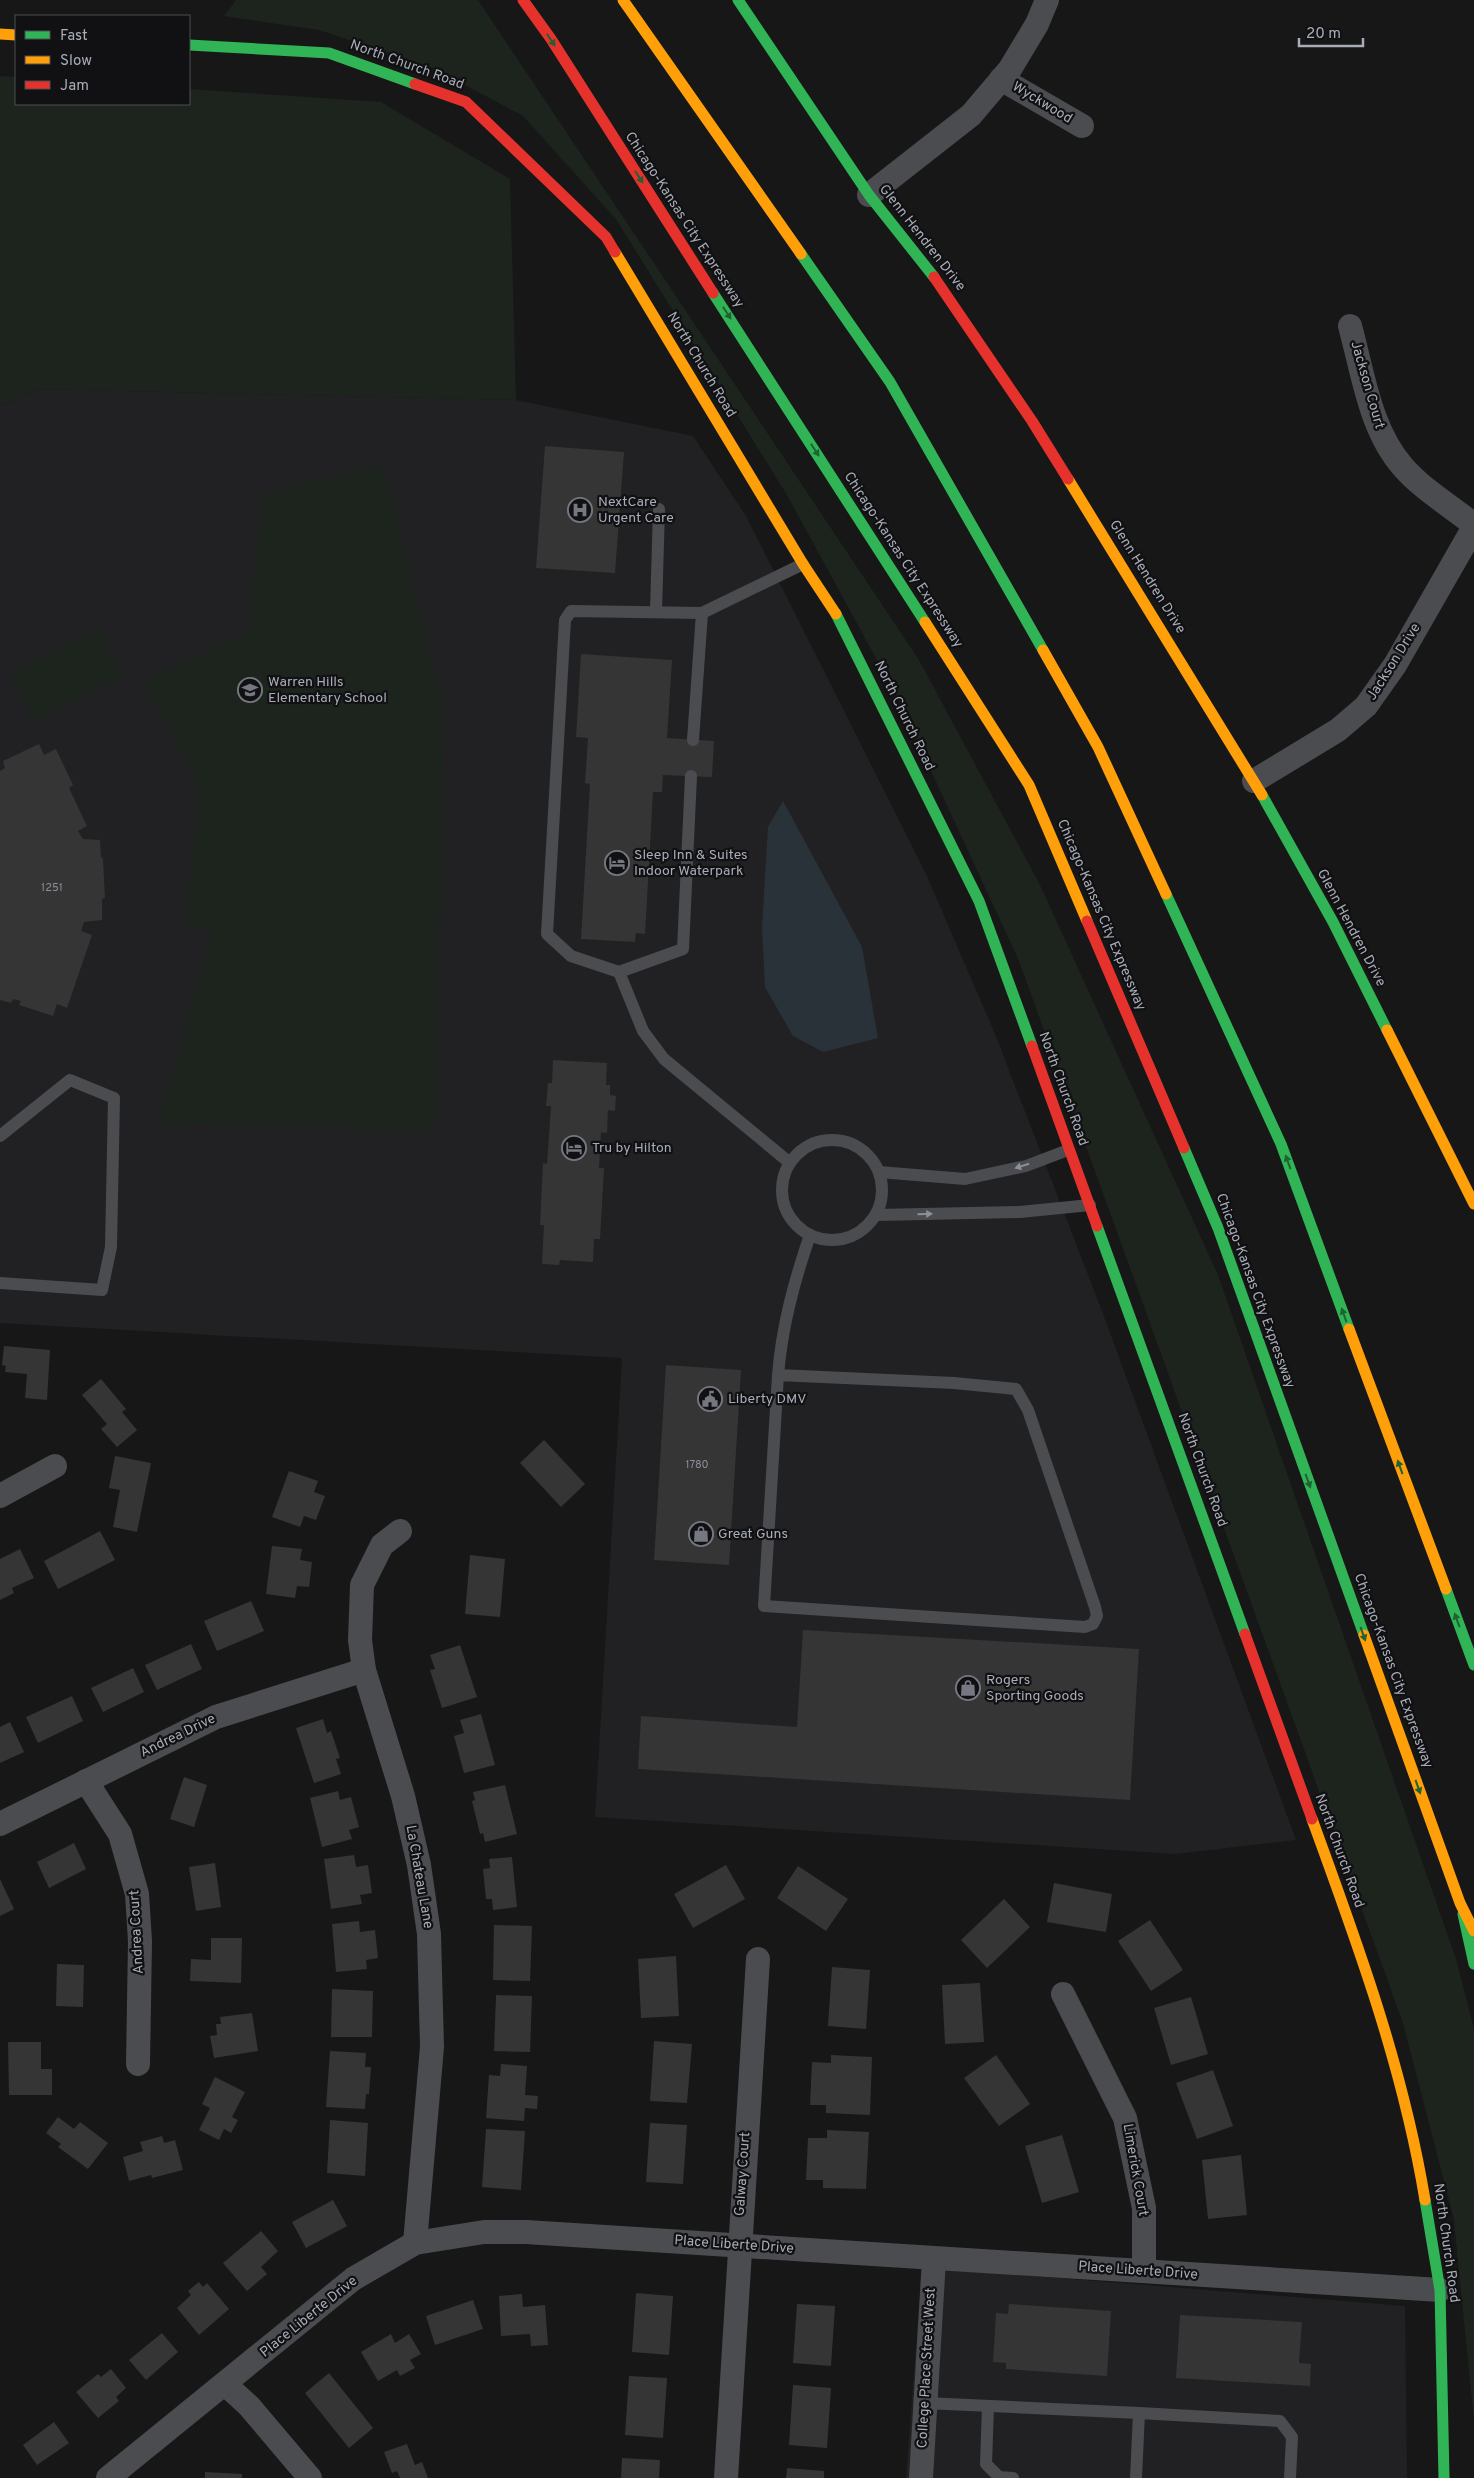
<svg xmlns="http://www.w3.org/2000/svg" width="1474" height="2478" font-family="Overpass,sans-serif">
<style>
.built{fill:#212123}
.green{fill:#1d241e}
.water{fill:#2a3239}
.building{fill:#353536}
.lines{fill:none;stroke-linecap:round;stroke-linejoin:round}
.lane{stroke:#4b4c50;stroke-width:12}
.street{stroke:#4b4c50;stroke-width:24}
.fast{stroke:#30b455;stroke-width:11}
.slow{stroke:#ff9f0a;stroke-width:11}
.jam{stroke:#e5322d;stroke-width:11}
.oneway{fill:#206234}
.oneway2{fill:#8c9099}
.labels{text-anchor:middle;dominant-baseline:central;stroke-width:4.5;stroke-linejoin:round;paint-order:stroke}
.number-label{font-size:11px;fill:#8b8f98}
.street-label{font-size:14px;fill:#a8adb8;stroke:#111113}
.poi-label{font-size:14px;fill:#a8adb8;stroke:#111113;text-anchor:start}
</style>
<rect width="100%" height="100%" fill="#171717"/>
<!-- built -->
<g class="built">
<polygon points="38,389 516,400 693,436 746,516 927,876 995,1034 1102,1311 1296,1840 1175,1854 595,1817 622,1358 0,1323 0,406"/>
<polygon points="922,2267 1405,2306 1407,2478 906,2478"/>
</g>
<!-- green -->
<g class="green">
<polygon points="236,0 478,0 919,660 1040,885 1218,1275 1456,1959 1474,2029 1474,2422 1454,2220 1403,2023 1019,961 895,693 787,495 616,219 523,116 433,68 319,30 224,16"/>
<polygon points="0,76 16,77 16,104 189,104 189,89 381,102 510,179 516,400 38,389 0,406"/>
<polygon points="384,465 445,714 435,1130 159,1123 212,930 185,925 200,787 143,681 247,633 264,492"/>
<polygon points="99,629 123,676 34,721 10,673"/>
</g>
<!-- water -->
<polygon class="water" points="783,801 862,947 878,1038 823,1052 793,1036 765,987 762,929 768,827"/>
<!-- building -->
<g class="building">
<polygon points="545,446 624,452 615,573 536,568"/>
<polygon points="581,654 672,660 667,738 714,741 712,777 663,775 662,792 653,792 645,934 636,933 635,942 581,939 590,784 585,783 588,738 576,737"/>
<polygon points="39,744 44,755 56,749 73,785 69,788 87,826 78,831 83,839 100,840 101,857 103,859 105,898 102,899 102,920 84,922 81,931 92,935 67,1008 57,1004 53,1016 19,1005 21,1001 13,999 11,1003 0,1000 0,771 5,768 3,761"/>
<polygon points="553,1060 607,1063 606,1085 610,1085 610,1095 616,1096 615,1111 608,1110 607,1133 601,1132 599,1168 604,1168 600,1239 594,1239 593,1262 560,1260 559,1265 542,1264 544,1225 540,1225 543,1163 547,1164 551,1106 546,1106 548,1083 552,1083"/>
<polygon points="4,1346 50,1350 47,1400 25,1398 27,1374 5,1372 6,1366 2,1365"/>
<polygon points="666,1365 741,1370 729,1565 654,1560"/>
<polygon points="101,1379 126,1409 122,1412 137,1430 117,1447 101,1429 107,1424 82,1395"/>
<polygon points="544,1440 585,1484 561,1507 520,1463"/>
<polygon points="115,1456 151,1463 137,1532 113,1527 120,1490 109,1488"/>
<polygon points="289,1471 318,1481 314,1492 325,1496 316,1520 304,1516 300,1527 272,1517"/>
<polygon points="100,1531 115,1560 58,1589 44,1561"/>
<polygon points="272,1546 302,1549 300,1560 312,1562 309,1587 297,1586 295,1598 266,1594"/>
<polygon points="20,1549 34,1578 12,1588 14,1593 0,1600 0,1559"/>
<polygon points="470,1555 505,1559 500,1617 465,1614"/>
<polygon points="251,1601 264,1631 217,1651 204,1621"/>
<polygon points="803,1630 1139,1649 1130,1800 638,1769 641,1716 797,1727"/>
<polygon points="191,1644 202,1669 157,1690 145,1665"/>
<polygon points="460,1645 477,1697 442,1708 430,1670 435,1669 430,1655"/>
<polygon points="133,1668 144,1692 103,1712 91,1688"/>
<polygon points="72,1696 83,1721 38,1743 26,1717"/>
<polygon points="481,1714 495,1765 464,1773 454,1736 464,1733 460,1720"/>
<polygon points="323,1719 327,1733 331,1731 340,1758 336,1759 341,1774 314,1783 296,1728"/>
<polygon points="10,1722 24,1752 0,1763 0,1727"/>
<polygon points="184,1777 207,1785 194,1827 170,1819"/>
<polygon points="505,1785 517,1834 485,1842 483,1833 480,1834 472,1801 475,1800 473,1792"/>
<polygon points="338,1791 340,1800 351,1797 359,1827 349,1830 352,1839 322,1847 310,1798"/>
<polygon points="74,1843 86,1869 49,1888 37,1862"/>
<polygon points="354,1855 356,1867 368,1865 372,1893 360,1895 362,1904 331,1909 324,1859"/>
<polygon points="512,1857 517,1907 493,1910 492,1899 486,1899 483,1869 490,1868 489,1859"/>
<polygon points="215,1863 221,1907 196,1911 189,1867"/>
<polygon points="726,1865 745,1899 693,1928 674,1894"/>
<polygon points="798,1866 848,1899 826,1931 777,1898"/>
<polygon points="0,1879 14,1909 0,1916"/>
<polygon points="1054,1883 1112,1894 1106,1932 1047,1922"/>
<polygon points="1004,1899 1030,1927 987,1968 961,1940"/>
<polygon points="1150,1920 1183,1970 1151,1991 1118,1941"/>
<polygon points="359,1921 360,1932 375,1930 378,1958 366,1960 367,1969 336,1972 332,1924"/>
<polygon points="494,1925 532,1926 530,1981 493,1980"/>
<polygon points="211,1938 242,1938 241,1983 190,1981 191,1959 211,1960"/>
<polygon points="676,1956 679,2016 641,2018 638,1959"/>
<polygon points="57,1964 84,1965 83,2007 56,2006"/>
<polygon points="832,1967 870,1970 866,2029 828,2026"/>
<polygon points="980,1983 984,2042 945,2044 942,1985"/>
<polygon points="332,1989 373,1991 372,2037 331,2037"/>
<polygon points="496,1995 532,1996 530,2052 494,2051"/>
<polygon points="1191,1997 1208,2054 1171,2065 1154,2008"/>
<polygon points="252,2013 258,2051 214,2058 210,2036 217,2035 216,2024 221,2024 220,2017"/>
<polygon points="654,2041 692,2044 687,2103 650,2101"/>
<polygon points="8,2042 41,2042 41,2069 52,2069 52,2095 9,2095"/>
<polygon points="330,2051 366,2053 365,2067 371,2067 369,2094 366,2094 365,2109 326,2107"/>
<polygon points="831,2055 872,2057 870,2115 826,2113 826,2105 810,2105 812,2062 831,2063"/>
<polygon points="996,2055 1030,2104 999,2126 964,2078"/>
<polygon points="501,2064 527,2066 525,2095 538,2096 537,2109 525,2108 524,2121 486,2118 489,2075 500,2076"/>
<polygon points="1213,2070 1233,2126 1197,2139 1176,2083"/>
<polygon points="215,2077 245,2092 232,2117 238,2120 231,2133 224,2129 219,2140 199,2130 210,2108 202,2104"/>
<polygon points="58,2117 74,2129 80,2122 108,2143 88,2169 58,2147 61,2144 46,2133"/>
<polygon points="330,2120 368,2123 365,2176 327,2173"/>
<polygon points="650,2123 687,2125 683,2184 646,2182"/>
<polygon points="486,2129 525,2131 521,2190 482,2187"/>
<polygon points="827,2130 869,2132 866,2189 823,2188 823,2180 806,2180 808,2138 827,2138"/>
<polygon points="1062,2135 1079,2192 1042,2203 1025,2146"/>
<polygon points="162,2136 164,2143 175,2140 183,2170 152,2178 151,2175 129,2181 123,2157 143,2151 140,2142"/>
<polygon points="1241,2155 1247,2215 1208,2219 1202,2160"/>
<polygon points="333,2200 347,2226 306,2248 292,2222"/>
<polygon points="261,2231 278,2251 261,2267 267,2274 247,2291 223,2263"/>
<polygon points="199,2282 203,2287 207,2283 229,2309 199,2335 177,2308 191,2295 188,2291"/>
<polygon points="636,2293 673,2296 669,2355 632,2352"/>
<polygon points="522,2294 523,2307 545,2305 548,2345 531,2346 530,2334 501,2336 499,2296"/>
<polygon points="473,2300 483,2329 435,2345 426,2316"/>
<polygon points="797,2304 835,2306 831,2366 793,2363"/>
<polygon points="1009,2304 1111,2311 1107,2376 1006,2369 1006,2363 993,2362 996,2313 1008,2314"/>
<polygon points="1180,2315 1302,2322 1299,2363 1311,2364 1310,2386 1176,2378"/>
<polygon points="162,2333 178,2352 146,2380 129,2360"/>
<polygon points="391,2334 395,2343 409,2334 421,2354 410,2360 415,2368 400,2376 397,2370 378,2381 361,2352"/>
<polygon points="111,2369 126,2388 116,2397 119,2401 98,2418 76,2392 98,2374 101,2377"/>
<polygon points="329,2373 373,2428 349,2448 305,2393"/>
<polygon points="629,2376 667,2378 663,2438 625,2435"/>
<polygon points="793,2385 831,2388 827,2448 789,2445"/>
<polygon points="54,2422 69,2443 37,2465 23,2445"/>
<polygon points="407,2444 415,2465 422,2462 428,2478 400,2478 397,2471 392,2473 384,2452"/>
<polygon points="622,2458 660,2460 659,2478 621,2478"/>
<polygon points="787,2468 824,2471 824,2478 786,2478"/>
<polygon points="205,2472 242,2474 242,2478 205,2478"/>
</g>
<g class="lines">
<!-- lane -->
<g class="lane">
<polyline points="656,611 659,509"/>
<polyline points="693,740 702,613"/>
<polyline points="691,776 683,949 619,972 643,1031 664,1059 790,1163"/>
<polyline points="619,972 571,956 547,934 565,620 571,611 702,613 803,564"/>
<polyline points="0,1136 70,1080 114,1098 111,1247 102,1290 0,1283"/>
<circle cx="832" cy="1190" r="50"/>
<polyline points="879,1172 965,1179 1026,1166 1068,1150"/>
<polyline points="876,1215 1020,1212 1090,1205"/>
<path d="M 778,1375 L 954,1383 L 1016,1389 L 1028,1410 L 1095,1607 L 1097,1616 L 1093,1624 L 1085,1627 L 764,1606 L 778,1375 C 782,1326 794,1282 810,1235"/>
<polyline points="925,2403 1139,2413 1136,2478"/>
<polyline points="988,2406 986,2464 999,2477 1013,2478"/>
<polyline points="1139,2413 1280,2421 1292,2437 1290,2478"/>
</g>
<!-- street -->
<g class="street">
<polyline points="1001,79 1082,126"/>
<polyline points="869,195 971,115 1010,69 1037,24 1047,0"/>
<path d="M 1350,326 C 1363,373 1370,430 1403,467 C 1423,490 1451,506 1474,525"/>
<polyline points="1254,781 1338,730 1366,706 1395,665 1474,527"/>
<polyline points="0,1496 55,1466"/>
<polyline points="400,1531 382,1545 362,1585 360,1640 364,1670 403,1796 419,1865 429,1934 432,2047 415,2243"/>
<polyline points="86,1781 120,1834 137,1894 140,1941 138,2064"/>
<polyline points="0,1824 216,1717 364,1670"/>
<polyline points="1063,1994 1125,2118 1144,2208 1144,2271"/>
<polyline points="225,2384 249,2406 310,2478"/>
<polyline points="108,2478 353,2279 415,2243 484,2232 526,2232 1440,2290"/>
<polyline points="726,2478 758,1959"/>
<polyline points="921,2478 934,2259"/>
</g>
<!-- fast -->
<g class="fast">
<polyline points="738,0 869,195 934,277"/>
<polyline points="189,45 329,53 415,84"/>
<polyline points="801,254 890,382 1043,650"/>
<polyline points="713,293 925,622"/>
<polyline points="836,614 979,901 1032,1046"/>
<polyline points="1262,795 1333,922 1387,1030"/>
<polyline points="1166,894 1281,1144 1349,1329"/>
<polyline points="1184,1148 1218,1228 1364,1635"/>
<polyline points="1097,1226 1245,1634"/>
<polyline points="1446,1589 1474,1665"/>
<polyline points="1463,1914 1474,1964"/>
<polyline points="1425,2200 1440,2290 1444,2478"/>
</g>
<!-- slow -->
<g class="slow">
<polyline points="623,0 801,254"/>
<polyline points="0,34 16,35"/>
<polyline points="615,252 803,564 836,614"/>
<polyline points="1068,479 1262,795"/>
<polyline points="925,622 1029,785 1087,921"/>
<polyline points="1043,650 1098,747 1166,894"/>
<polyline points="1387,1030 1474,1204"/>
<polyline points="1349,1329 1446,1589"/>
<polyline points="1364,1635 1460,1903 1474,1931"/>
<path d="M 1312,1819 C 1358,1945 1403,2067 1425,2200"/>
</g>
<!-- jam -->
<g class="jam">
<polyline points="523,0 551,39 713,293"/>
<polyline points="415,84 466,102 606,237 615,252"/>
<polyline points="934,277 1032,421 1068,479"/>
<polyline points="1087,921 1184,1148"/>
<polyline points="1032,1046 1097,1226"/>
<polyline points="1245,1634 1312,1819"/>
</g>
</g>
<!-- one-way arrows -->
<defs><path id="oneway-solid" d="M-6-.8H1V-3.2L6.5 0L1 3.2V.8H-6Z" transform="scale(1.25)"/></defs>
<g class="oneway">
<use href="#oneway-solid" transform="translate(551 40) rotate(56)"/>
<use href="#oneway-solid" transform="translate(639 177) rotate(57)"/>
<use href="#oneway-solid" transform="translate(727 313) rotate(57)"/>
<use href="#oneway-solid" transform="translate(815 450) rotate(57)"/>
<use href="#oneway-solid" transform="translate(1288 1162) rotate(-110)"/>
<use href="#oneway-solid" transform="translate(1344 1315) rotate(-110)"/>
<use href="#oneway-solid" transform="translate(1400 1467) rotate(-110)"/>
<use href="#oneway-solid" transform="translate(1308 1481) rotate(70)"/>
<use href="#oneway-solid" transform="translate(1457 1620) rotate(-110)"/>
<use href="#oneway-solid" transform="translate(1363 1634) rotate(70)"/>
<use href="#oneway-solid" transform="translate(1418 1787) rotate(70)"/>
</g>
<g class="oneway2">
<use href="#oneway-solid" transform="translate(1022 1166) rotate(163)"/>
<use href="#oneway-solid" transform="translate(925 1214) rotate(-1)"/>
</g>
<!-- icons -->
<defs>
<symbol id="hospital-ring" viewBox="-11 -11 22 22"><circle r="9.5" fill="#111113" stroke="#757880" stroke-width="1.5"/><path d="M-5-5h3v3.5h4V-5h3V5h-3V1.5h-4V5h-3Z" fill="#757880"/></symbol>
<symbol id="school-ring" viewBox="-11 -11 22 22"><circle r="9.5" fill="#111113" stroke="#757880" stroke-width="1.5"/><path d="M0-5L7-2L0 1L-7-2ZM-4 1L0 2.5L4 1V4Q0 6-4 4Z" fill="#757880"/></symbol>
<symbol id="hotel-ring" viewBox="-11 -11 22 22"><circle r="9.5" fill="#111113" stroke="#757880" stroke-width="1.5"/><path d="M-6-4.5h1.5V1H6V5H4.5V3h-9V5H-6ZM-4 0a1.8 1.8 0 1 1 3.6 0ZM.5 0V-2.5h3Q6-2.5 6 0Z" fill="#757880"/></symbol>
<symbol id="civic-ring" viewBox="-11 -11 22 22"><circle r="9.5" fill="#111113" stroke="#757880" stroke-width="1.5"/><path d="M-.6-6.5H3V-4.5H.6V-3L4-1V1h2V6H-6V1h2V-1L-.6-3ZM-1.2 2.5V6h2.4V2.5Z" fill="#757880"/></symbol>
<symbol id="shop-ring" viewBox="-11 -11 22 22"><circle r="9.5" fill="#111113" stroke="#757880" stroke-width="1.5"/><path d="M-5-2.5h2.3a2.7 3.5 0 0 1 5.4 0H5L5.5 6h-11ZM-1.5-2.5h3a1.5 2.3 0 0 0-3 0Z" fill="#757880"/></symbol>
</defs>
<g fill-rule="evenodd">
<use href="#hospital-ring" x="566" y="496" width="28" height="28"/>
<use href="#school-ring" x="236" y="676" width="28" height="28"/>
<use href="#hotel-ring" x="603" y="849" width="28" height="28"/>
<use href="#hotel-ring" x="560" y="1134" width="28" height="28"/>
<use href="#civic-ring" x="696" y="1385" width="28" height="28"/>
<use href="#shop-ring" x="687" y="1520" width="28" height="28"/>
<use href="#shop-ring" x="954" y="1674" width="28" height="28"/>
</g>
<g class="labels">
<!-- number labels -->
<g class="number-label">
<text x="52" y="888">1251</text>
<text x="697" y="1465">1780</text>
</g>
<!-- street labels -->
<g class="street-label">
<text transform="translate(407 65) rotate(20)">North Church Road</text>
<text transform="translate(1042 103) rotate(31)">Wyckwood</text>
<text transform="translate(684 220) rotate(57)">Chicago-Kansas City Expressway</text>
<text transform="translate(922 238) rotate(52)">Glenn Hendren Drive</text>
<text transform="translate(701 365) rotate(59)">North Church Road</text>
<text transform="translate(1367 385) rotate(74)">Jackson Court</text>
<text transform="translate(903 560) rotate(57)">Chicago-Kansas City Expressway</text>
<text transform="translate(1147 577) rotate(58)">Glenn Hendren Drive</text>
<text transform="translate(1394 662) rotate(-58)">Jackson Drive</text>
<text transform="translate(904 716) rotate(64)">North Church Road</text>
<text transform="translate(1101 915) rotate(67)">Chicago-Kansas City Expressway</text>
<text transform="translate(1351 928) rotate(62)">Glenn Hendren Drive</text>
<text transform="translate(1063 1089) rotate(70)">North Church Road</text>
<text transform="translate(1255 1291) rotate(70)">Chicago-Kansas City Expressway</text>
<text transform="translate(1202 1470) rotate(70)">North Church Road</text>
<text transform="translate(1393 1671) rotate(70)">Chicago-Kansas City Expressway</text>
<text transform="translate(178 1736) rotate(-26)">Andrea Drive</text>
<text transform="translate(1339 1851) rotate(70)">North Church Road</text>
<text transform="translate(419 1877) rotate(80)">La Chateau Lane</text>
<text transform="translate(137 1932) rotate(-93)">Andrea Court</text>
<text transform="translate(1135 2170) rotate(80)">Limerick Court</text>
<text transform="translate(743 2174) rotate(-86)">Galway Court</text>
<text transform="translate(1446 2243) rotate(82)">North Church Road</text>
<text transform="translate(734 2245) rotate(4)">Place Liberte Drive</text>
<text transform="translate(1138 2271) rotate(4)">Place Liberte Drive</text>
<text transform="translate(309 2317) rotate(-39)">Place Liberte Drive</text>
<text transform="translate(927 2368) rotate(-87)">College Place Street West</text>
</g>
<!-- poi labels -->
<g class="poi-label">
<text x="598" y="502">NextCare<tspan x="598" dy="16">Urgent Care</tspan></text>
<text x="268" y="682">Warren Hills<tspan x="268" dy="16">Elementary School</tspan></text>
<text x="634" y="855">Sleep Inn &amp; Suites<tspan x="634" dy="16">Indoor Waterpark</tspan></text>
<text x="592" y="1148">Tru by Hilton</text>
<text x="728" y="1399">Liberty DMV</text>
<text x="718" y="1534">Great Guns</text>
<text x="986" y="1680">Rogers<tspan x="986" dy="16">Sporting Goods</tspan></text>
</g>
</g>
<!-- legend -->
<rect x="15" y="15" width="175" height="90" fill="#111113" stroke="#4d4f55"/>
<rect x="25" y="31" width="25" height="8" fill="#30b455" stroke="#4d4f55"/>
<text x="60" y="40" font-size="15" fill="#a8adb8">Fast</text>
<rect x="25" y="56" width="25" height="8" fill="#ff9f0a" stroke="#4d4f55"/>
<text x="60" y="65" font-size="15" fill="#a8adb8">Slow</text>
<rect x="25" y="81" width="25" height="8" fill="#e5322d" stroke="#4d4f55"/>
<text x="60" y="90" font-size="15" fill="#a8adb8">Jam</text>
<!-- scale -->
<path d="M1299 38v8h64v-8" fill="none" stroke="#a8adb8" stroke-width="2.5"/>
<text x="1306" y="38" font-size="15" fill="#a8adb8" stroke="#111113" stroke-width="4" paint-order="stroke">20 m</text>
</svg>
